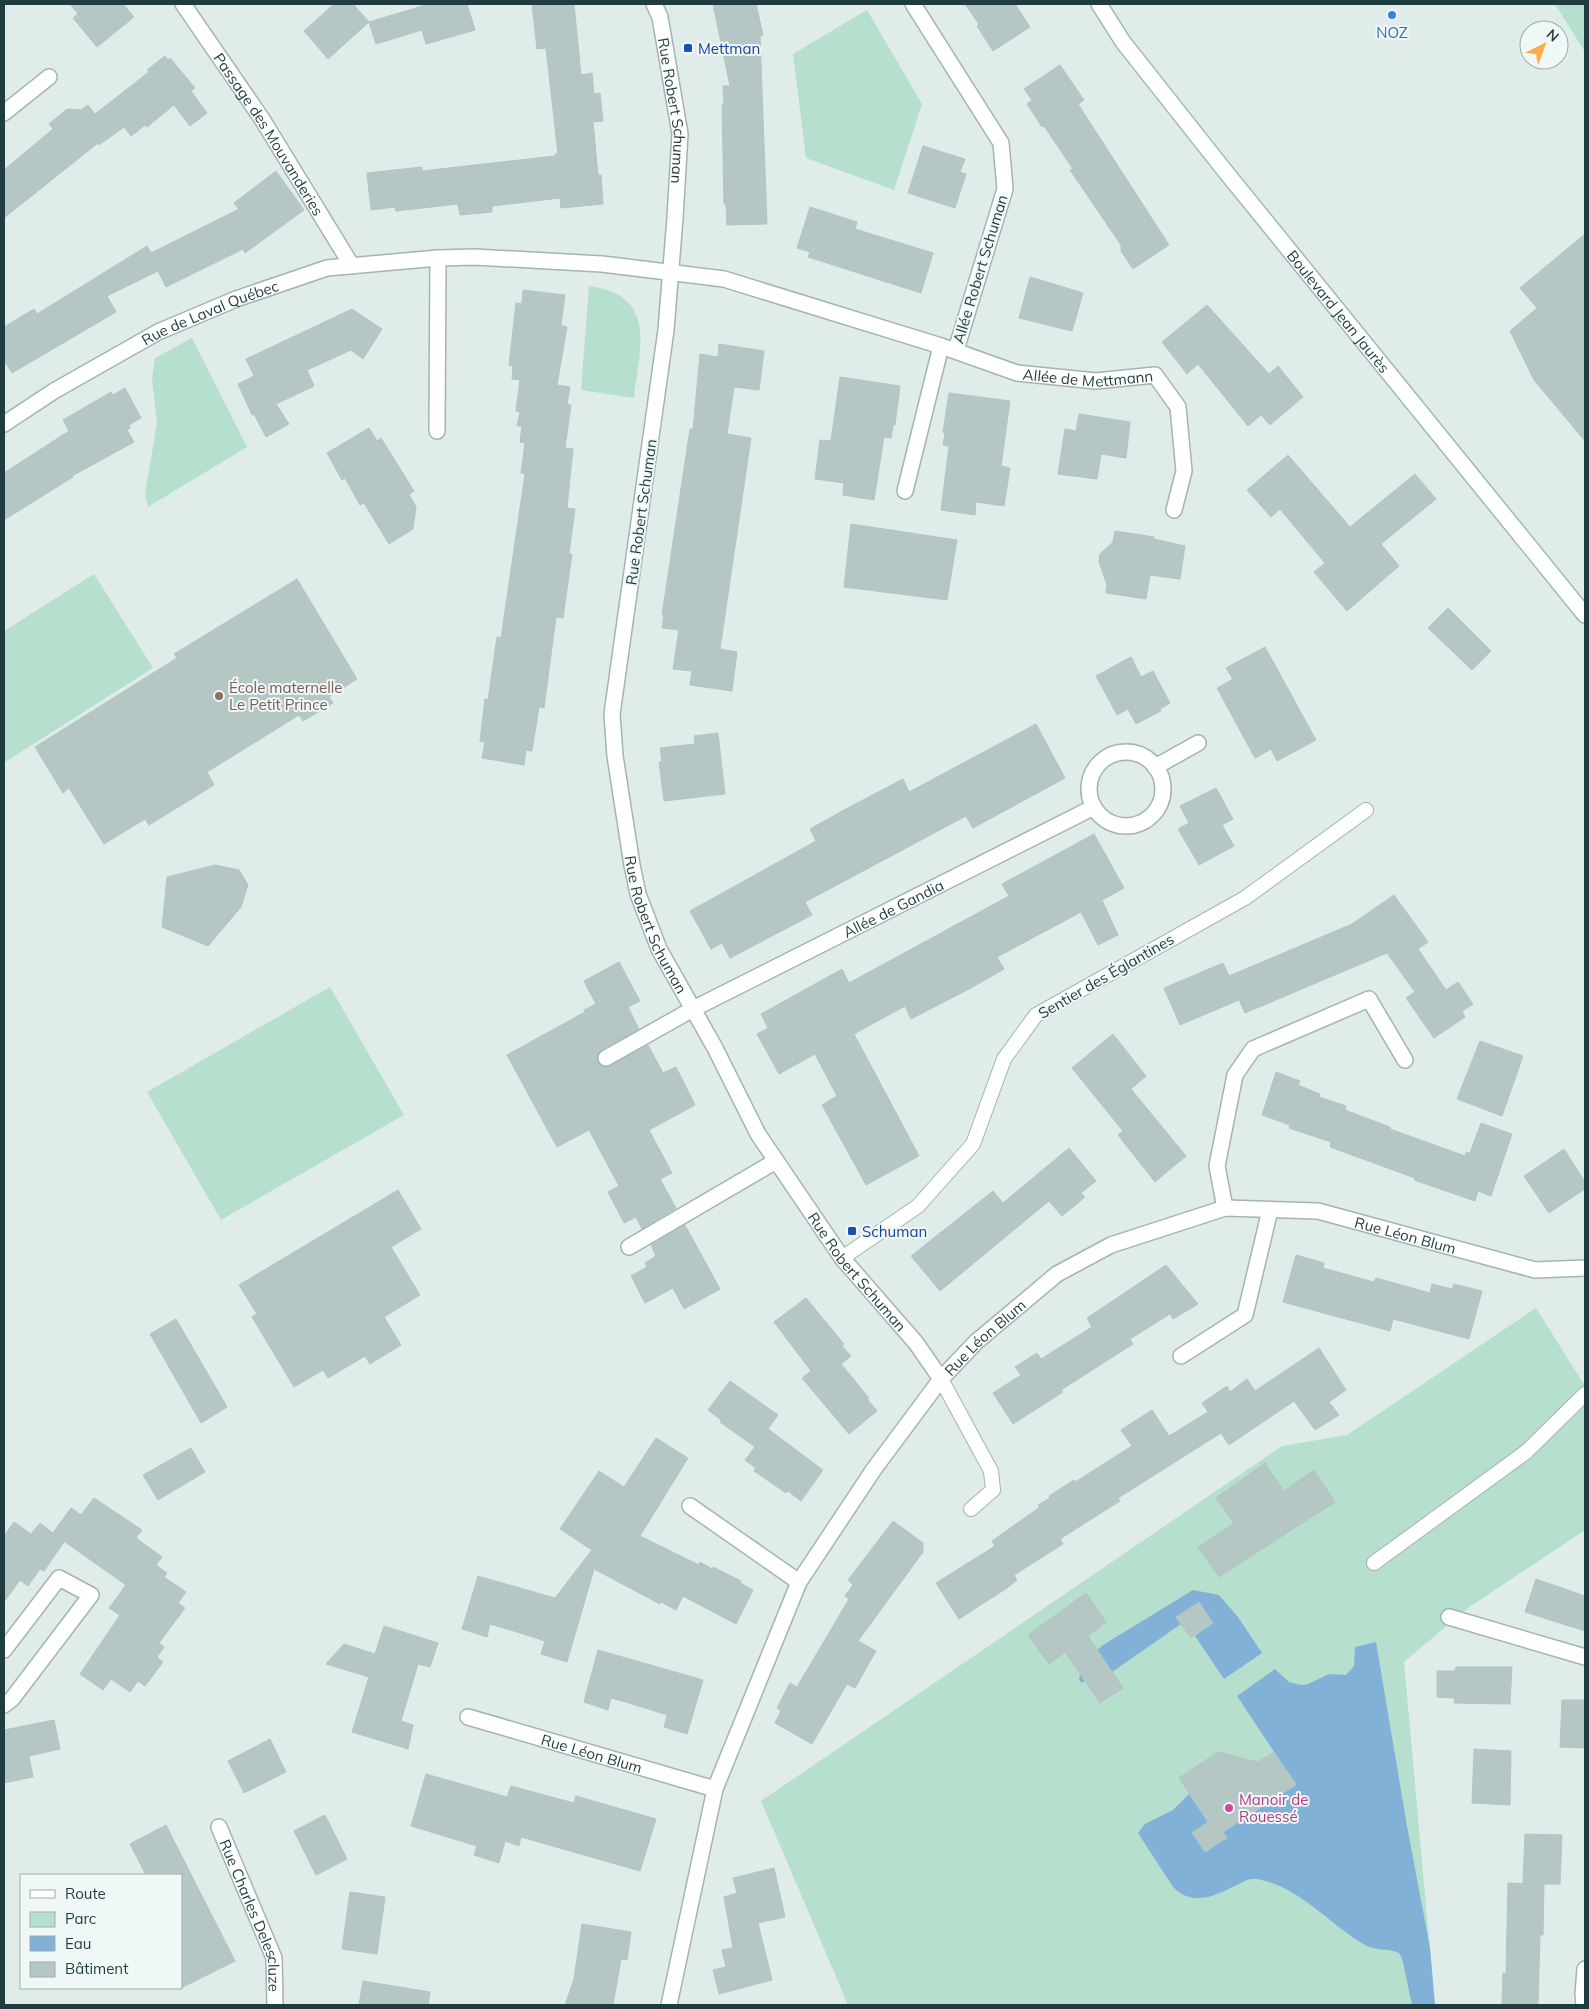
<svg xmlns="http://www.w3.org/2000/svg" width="1589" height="2009" font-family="Mulish,sans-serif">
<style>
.green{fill:#b6e0cd}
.water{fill:#81b1d7}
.building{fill:#b4c7c4;stroke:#b1c6c4}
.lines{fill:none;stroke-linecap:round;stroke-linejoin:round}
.service-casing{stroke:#a2b4b3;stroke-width:16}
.minor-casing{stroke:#a2b4b3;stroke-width:18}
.tertiary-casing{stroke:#a2b4b3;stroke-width:18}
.secondary-casing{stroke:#9db9b7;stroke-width:18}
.service{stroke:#fff;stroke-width:14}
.minor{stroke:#fff;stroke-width:15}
.tertiary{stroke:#fff;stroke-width:15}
.secondary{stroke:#fff;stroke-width:15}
.shop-dot{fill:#3f7fe0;stroke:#f0f8f7;stroke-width:2}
.transit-dot{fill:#1a4fb4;stroke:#f0f8f7;stroke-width:2}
.education-dot{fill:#8d6e63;stroke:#f0f8f7;stroke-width:2}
.hotel-dot{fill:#d1479c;stroke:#f0f8f7;stroke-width:2}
.labels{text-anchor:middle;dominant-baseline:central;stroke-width:4;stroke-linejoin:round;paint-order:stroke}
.shop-label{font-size:15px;fill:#366cbe;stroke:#f0f8f7}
.transit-label{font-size:15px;fill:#164399;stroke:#f0f8f7;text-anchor:start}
.street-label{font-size:15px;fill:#1f3d3e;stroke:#f0f8f7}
.education-label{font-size:15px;fill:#785e54;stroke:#f0f8f7;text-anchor:start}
.hotel-label{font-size:15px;fill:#b23c85;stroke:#f0f8f7;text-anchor:start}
</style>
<rect width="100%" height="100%" fill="#dfecea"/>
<!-- green -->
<g class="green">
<polygon points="1555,4 1585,4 1585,52"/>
<polygon points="867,10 922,104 894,190 806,158 793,54"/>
<path d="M 589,286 C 658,295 640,348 634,398 L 581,390 Z"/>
<polygon points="192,338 247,447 148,507 145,494 157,423 152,379 155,358"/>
<polygon points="94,574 153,668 5,762 4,631"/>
<polygon points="330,987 404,1115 221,1220 147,1092"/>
<polygon points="1536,1308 1585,1386 1585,1530 1468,1608 1404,1662 1435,2005 848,2005 761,1801 1282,1446 1347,1435"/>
</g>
<!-- water -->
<g class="water">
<polygon points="1193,1590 1219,1595 1238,1617 1262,1653 1224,1679 1195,1636 1213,1623 1199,1602 1176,1618 1181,1624 1112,1672 1107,1665 1082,1683 1079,1680 1082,1664 1103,1645"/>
<path d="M 1376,1642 L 1407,1826 L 1430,1948 L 1435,2005 L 1412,2005 L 1402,1958 L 1399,1953 C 1388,1948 1375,1951 1365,1945 C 1330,1925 1299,1886 1257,1879 C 1250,1878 1245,1881 1239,1884 C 1216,1895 1194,1908 1173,1887 L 1138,1833 L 1145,1824 L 1173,1810 L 1189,1794 L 1208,1822 L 1227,1838 L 1223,1832 L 1296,1785 L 1237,1696 L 1275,1669 L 1289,1682 L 1302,1685 L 1308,1684 L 1329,1674 L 1346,1675 L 1354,1666 L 1355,1647 Z"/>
</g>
<!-- building -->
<g class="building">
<polygon points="70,4 123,4 134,17 97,47 73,18 78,14"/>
<polygon points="334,4 353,4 369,22 328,59 304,31"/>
<polygon points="429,4 467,4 475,30 426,44 422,30 376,44 369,22"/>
<polygon points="532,4 574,4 581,75 592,73 594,94 600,93 603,121 593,122 598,175 601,175 603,204 561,208 560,198 492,206 492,212 460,215 458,204 396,211 395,207 371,210 367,173 422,167 422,171 555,156 555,154 558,154 546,48 537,49"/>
<polygon points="713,4 756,4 763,35 760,36 767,224 727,225 726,205 724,204 722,105 724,105 723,86 730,86"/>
<polygon points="965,4 1015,4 1030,27 993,51 977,26 979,24"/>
<polygon points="165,56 168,60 170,58 195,88 191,91 207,113 190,126 174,105 147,127 145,125 131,136 124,127 99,145 98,143 4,218 4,170 53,129 49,124 67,109 81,110 88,105 95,114 149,72 147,70"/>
<polygon points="1060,65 1084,100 1078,104 1169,245 1133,269 1121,251 1121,245 1070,170 1073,169 1044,126 1042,127 1027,104 1032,100 1024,89"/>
<polygon points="923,146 965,159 960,172 966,174 955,208 908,193"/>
<polygon points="276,171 304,210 245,253 243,249 166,287 158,271 107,296 116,312 12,373 4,360 4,327 34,309 37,314 147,246 151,253 239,209 234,203"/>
<polygon points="810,207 857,222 855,229 933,253 921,293 808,257 810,252 797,248"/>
<polygon points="1585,234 1585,441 1534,380 1510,331 1537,308 1520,288"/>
<polygon points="1030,277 1083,293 1072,331 1019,318"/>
<polygon points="523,290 565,295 561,325 567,327 557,385 570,387 567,404 571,405 565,448 573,449 567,508 575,509 569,554 572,554 563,618 556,617 544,708 539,707 532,751 526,750 524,765 482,758 485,742 480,741 485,699 488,700 497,637 501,638 525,474 521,473 525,443 520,442 522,426 517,426 520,412 516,411 520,380 512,379 513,366 509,365 516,303 522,304"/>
<polygon points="1207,305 1269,374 1278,366 1303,397 1270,425 1261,415 1248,426 1198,364 1187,374 1162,342"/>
<polygon points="352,309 382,329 363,359 351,350 307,370 314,386 276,404 289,424 266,437 254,414 252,415 238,384 254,376 246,359"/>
<polygon points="719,344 764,351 759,390 734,387 727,434 751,438 720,649 737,652 732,691 690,685 692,671 673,669 679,630 662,628 664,615 662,615 690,429 693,429 700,354 718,357"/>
<polygon points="840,377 900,386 895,425 893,425 891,438 884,437 874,500 843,495 844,483 815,479 820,440 831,441"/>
<polygon points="125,388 141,418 129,425 130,428 127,430 134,442 72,476 73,477 4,520 4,473 69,431 63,420 111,392 113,395"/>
<polygon points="949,393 1010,401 1001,466 1010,468 1004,506 976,502 975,515 941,510 949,446 943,445 945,433 943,432"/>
<polygon points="1079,414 1130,422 1126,458 1101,454 1097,479 1058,474 1065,429 1076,431"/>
<polygon points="369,428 377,441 381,438 414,491 409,494 416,507 413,529 389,544 364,503 360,505 345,478 342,480 327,453"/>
<polygon points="1288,455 1350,527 1415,474 1436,499 1381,544 1399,566 1347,611 1314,572 1325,563 1280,509 1271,517 1247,490"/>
<polygon points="851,524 957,540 947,600 844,587"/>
<polygon points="1115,531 1154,537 1154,539 1185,546 1180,579 1150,575 1146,599 1106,593 1107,585 1099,562 1100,554 1113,542"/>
<polygon points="297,579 357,679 329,697 333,703 303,721 299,715 207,772 214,785 149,825 145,819 104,844 69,788 63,793 35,747 177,658 174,654"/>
<polygon points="1448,608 1491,651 1472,670 1428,628"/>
<polygon points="1265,647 1316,740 1277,761 1271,749 1255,758 1217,688 1233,679 1226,668"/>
<polygon points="1131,657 1141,677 1153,671 1170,703 1160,709 1161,711 1136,724 1128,709 1117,715 1096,676"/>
<polygon points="1036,724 1065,778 973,828 966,816 805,902 812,915 730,958 722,943 711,949 690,911 816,841 810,829 844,810 903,779 909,792"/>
<polygon points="718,733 725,794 664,801 659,762 662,762 660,748 695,744 694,736"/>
<polygon points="1216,788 1233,819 1222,825 1234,846 1199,865 1178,829 1189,823 1180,806"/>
<polygon points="1094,834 1124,888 1102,900 1118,935 1098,945 1081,912 997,957 1004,969 969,989 911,1019 905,1006 854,1034 919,1156 866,1185 822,1105 837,1096 815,1054 779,1074 757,1034 768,1028 761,1014 842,969 849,983 1009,896 1002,884"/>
<polygon points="215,865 239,870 248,885 241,907 208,946 162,927 167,877"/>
<polygon points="1394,895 1428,942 1418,949 1446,990 1458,982 1473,1004 1462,1011 1465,1017 1434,1038 1406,998 1415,992 1387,953 1245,1013 1239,1000 1180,1025 1164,988 1223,963 1229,976 1352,924"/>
<polygon points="619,962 640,1001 628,1007 639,1029 601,1050 598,1054 598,1062 602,1066 610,1066 648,1045 663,1073 676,1067 695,1105 649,1130 672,1173 660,1179 676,1208 642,1229 636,1217 624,1223 608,1192 619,1186 589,1130 557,1147 507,1055 585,1012 584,1010 596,1004 584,981"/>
<polygon points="1113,1034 1146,1076 1131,1089 1186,1156 1155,1182 1118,1135 1123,1131 1072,1068"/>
<polygon points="1480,1041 1523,1056 1502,1116 1457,1099"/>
<polygon points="1276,1072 1300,1081 1298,1085 1320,1094 1319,1097 1346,1106 1345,1110 1390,1127 1390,1129 1465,1156 1466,1152 1470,1153 1481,1123 1512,1134 1491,1196 1478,1191 1475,1201 1414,1180 1415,1178 1330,1147 1331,1142 1289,1128 1290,1125 1262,1115"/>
<polygon points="1069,1148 1096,1181 1081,1193 1085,1197 1062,1216 1049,1201 940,1291 911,1256 993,1191 1003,1203"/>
<polygon points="1564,1149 1585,1182 1585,1189 1549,1213 1524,1176"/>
<polygon points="398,1190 421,1229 391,1247 420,1295 384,1317 401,1345 370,1364 365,1356 328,1378 323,1370 294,1387 252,1317 257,1314 239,1285"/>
<polygon points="685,1225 720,1289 684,1309 673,1288 645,1303 631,1276 647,1267 645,1263 656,1256 651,1245"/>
<polygon points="1296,1255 1324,1263 1323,1268 1352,1276 1374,1282 1376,1278 1430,1293 1432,1284 1452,1289 1454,1284 1482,1291 1469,1339 1393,1319 1390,1331 1283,1302"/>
<polygon points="1166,1265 1198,1304 1173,1319 1170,1314 1130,1339 1133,1344 1061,1390 1063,1392 1013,1424 993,1393 1021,1375 1015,1367 1037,1353 1041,1359 1092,1327 1087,1318"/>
<polygon points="806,1298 844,1344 842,1346 851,1356 841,1364 869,1398 867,1399 877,1411 849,1434 802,1378 811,1371 774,1322"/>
<polygon points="176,1319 227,1407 201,1423 150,1334"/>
<polygon points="1319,1348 1346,1390 1329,1402 1339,1415 1315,1430 1294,1401 1229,1445 1221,1433 1118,1498 1120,1501 1060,1539 1063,1544 1014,1575 1017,1580 1007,1588 959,1619 936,1583 995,1546 992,1541 1040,1507 1038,1505 1050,1498 1049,1496 1074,1480 1075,1482 1132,1446 1121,1430 1152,1410 1169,1436 1208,1412 1202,1403 1227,1386 1230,1392 1247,1379 1255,1391"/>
<polygon points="730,1381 778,1415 768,1429 823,1470 801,1501 788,1491 786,1493 754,1471 756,1468 745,1460 755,1447 720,1422 721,1420 708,1410"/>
<polygon points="656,1438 688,1458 640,1536 699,1565 700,1562 712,1569 713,1567 741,1581 740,1583 753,1590 736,1624 683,1596 676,1610 661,1602 660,1604 594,1569 567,1662 541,1654 545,1641 517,1632 490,1624 487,1637 462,1629 478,1576 555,1598 592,1550 560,1529 599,1471 624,1487"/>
<polygon points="191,1448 205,1472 158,1500 143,1475"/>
<polygon points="1265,1463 1284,1491 1314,1470 1335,1502 1219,1577 1198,1547 1234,1523 1216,1498"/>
<polygon points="94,1498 142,1530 136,1538 162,1557 156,1565 167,1573 164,1577 186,1592 178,1603 185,1608 159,1643 164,1647 157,1657 163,1662 145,1686 138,1681 130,1692 111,1679 103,1690 80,1674 120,1615 109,1608 126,1585 58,1537 64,1542 44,1571 40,1569 28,1586 20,1580 4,1602 4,1536 14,1522 31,1534 40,1523 53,1533 71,1508 81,1515"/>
<polygon points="893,1521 923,1543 923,1552 858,1641 876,1651 855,1688 847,1684 812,1744 775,1723 781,1711 777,1708 790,1683 797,1687 849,1599 845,1596 853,1585 848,1580"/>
<polygon points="1536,1579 1585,1596 1585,1631 1525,1612"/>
<polygon points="1086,1593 1106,1622 1088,1636 1123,1688 1100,1703 1065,1652 1049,1664 1028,1635"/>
<polygon points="1199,1602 1213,1623 1191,1638 1176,1617"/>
<polygon points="384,1626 438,1643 430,1667 418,1664 401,1721 413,1725 408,1749 352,1732 369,1677 326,1664 344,1644 375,1654"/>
<polygon points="598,1650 703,1680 687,1734 664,1727 667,1715 626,1702 611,1698 608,1710 584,1702"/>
<polygon points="1456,1667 1512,1667 1510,1704 1454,1703 1455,1698 1437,1697 1437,1671 1455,1671"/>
<polygon points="1562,1700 1585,1700 1585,1748 1560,1747"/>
<polygon points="54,1720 60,1749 29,1756 33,1777 4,1783 4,1730"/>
<polygon points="270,1739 286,1772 244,1793 228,1761"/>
<polygon points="1474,1749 1511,1751 1510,1805 1472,1803"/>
<polygon points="1218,1752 1258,1762 1274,1752 1296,1784 1223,1832 1227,1838 1205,1852 1192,1833 1208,1822 1179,1778"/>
<polygon points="426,1774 507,1797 511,1786 574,1803 576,1796 656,1819 640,1871 521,1837 519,1846 505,1841 499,1863 474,1855 477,1846 411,1826"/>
<polygon points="325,1815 347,1859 316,1875 294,1831"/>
<polygon points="166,1825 235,1961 181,1988 181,1875 146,1875 130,1844"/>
<polygon points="1525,1834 1562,1835 1560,1884 1544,1884 1543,1935 1540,1935 1538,2005 1502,2005 1503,1973 1506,1974 1508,1883 1538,1884 1523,1883"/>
<polygon points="774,1868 785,1917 758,1923 772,1980 719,1994 713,1970 726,1967 722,1950 733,1948 724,1897 737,1893 733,1878"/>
<polygon points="350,1892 385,1897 377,1954 342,1949"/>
<polygon points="582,1924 631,1932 627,1960 621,1959 613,2005 565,2005 574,1979"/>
<polygon points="363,1981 430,1992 428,2005 359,2005"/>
</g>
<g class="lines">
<defs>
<g id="service">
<polyline points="842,1258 918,1206 973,1144 1004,1059 1036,1015 1245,898 1366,810"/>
<polyline points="941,1379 991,1471 993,1490 971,1509"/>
<polyline points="1374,1563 1526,1452 1585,1394"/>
</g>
<g id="minor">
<path id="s1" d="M 183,4 L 262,119 L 352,266"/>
<polyline points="913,4 1001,143 1005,189 956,350"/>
<polyline points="4,113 49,77"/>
<path id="s2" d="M 4,424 L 54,391 L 158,332 L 236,299 L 327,268 L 438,258 L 474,257 L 602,264 L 724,279 L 941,346 L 1017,373 L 1096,381 L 1155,375 L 1178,407 L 1184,471 L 1174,510"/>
<polyline points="437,431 438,258"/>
<polyline points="905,491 941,346"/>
<circle cx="1126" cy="789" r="37"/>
<polyline points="1155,767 1198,743"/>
<path id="s3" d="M 606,1058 L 693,1009 L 1094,807"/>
<polyline points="1225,1208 1217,1166 1235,1075 1253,1049 1369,999 1405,1060"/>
<polyline points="629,1247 776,1161"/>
<polyline points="1181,1356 1245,1315 1270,1210"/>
<polyline points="690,1506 799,1582"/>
<polyline points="1449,1617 1585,1657"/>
<polyline points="4,1650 59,1578 91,1595 12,1699 4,1705"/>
<path id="s4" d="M 468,1717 L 715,1789"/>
<path id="s5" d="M 219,1827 L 274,1958 L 275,2005"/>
<polyline points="669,2005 715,1789 799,1582 874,1469 941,1379"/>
<polyline points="1584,2005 1583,1994 1585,1969"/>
</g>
<g id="tertiary">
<path id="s6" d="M 654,4 L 660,17 L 680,134 L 675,218 L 666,330 L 612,714 L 615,756 L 632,865 L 638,894 L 659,949 L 715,1048 L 758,1134 L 842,1258 L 916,1343 L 941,1379 L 976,1342 L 1057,1274 L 1111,1245 L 1225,1208 L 1318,1211 L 1535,1270 L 1585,1268"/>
</g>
<g id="secondary">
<path id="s7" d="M 1099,4 L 1123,42 L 1225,171 L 1585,615"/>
</g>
</defs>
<!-- service casing -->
<use href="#service" class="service-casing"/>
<!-- minor casing -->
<use href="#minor" class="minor-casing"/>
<!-- tertiary casing -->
<use href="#tertiary" class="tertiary-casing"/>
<!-- secondary casing -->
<use href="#secondary" class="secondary-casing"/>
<!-- service -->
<use href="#service" class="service"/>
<!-- minor -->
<use href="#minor" class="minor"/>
<!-- tertiary -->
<use href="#tertiary" class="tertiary"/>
<!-- secondary -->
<use href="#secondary" class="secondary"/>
</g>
<!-- markers -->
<circle class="shop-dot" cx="1392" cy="15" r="5"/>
<g class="transit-dot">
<rect x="683" y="43" width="10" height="10" rx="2.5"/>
<rect x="847" y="1226" width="10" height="10" rx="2.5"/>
</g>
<circle class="education-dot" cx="219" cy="696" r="5"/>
<circle class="hotel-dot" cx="1229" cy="1808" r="5"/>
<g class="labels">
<!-- shop labels -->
<g class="shop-label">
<text x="1392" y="32">NOZ</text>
</g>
<!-- transit labels -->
<g class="transit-label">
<text x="698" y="48">Mettman</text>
<text x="862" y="1231">Schuman</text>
</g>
<!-- street labels -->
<g class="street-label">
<text stroke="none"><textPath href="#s6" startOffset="109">Rue Robert Schuman</textPath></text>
<text stroke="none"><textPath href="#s1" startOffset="156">Passage des Mouvanderies</textPath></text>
<text transform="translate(980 269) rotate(-73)">Allée Robert Schuman</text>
<text stroke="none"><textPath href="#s7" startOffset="390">Boulevard Jean Jaurès</textPath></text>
<text stroke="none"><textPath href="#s2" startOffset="235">Rue de Laval Québec</textPath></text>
<text stroke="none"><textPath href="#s2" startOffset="1138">Allée de Mettmann</textPath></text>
<text transform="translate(641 512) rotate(-82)">Rue Robert Schuman</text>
<text stroke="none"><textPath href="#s3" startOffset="324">Allée de Gandia</textPath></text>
<text stroke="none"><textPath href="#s6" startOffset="934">Rue Robert Schuman</textPath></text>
<text transform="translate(1106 976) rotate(-30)">Sentier des Églantines</text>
<text stroke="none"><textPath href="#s6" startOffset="1996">Rue Léon Blum</textPath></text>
<text stroke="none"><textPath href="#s6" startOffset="1338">Rue Robert Schuman</textPath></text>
<text stroke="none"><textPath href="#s6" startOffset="1535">Rue Léon Blum</textPath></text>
<text stroke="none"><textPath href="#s4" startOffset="129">Rue Léon Blum</textPath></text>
<text stroke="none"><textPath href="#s5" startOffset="95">Rue Charles Delescluze</textPath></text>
</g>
<!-- education labels -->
<g class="education-label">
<text x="229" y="687">École maternelle<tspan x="229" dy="17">Le Petit Prince</tspan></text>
</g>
<!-- hotel labels -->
<g class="hotel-label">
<text x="1239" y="1799">Manoir de<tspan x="1239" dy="17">Rouessé</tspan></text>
</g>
</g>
<!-- border -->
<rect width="1589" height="2009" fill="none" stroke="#1f3d3e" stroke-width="10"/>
<!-- legend -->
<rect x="20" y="1874" width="162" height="115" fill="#f0f8f7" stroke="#9cadad"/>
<rect x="30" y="1890" width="25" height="8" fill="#ffffff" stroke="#9cadad"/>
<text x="65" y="1899" font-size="15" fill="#1f3d3e">Route</text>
<rect x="30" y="1912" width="25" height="15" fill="#b6e0cd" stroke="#9cadad"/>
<text x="65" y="1924" font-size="15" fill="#1f3d3e">Parc</text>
<rect x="30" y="1936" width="25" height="15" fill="#81b1d7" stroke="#9cadad"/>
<text x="65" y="1949" font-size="15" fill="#1f3d3e">Eau</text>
<rect x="30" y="1962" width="25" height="15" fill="#b4c7c4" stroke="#9cadad"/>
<text x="65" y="1974" font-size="15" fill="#1f3d3e">Bâtiment</text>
<!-- north arrow -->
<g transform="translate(1544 45) rotate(42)"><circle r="24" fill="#f0f8f7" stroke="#9cadad"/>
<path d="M0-4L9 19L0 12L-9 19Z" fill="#ffab4a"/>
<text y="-8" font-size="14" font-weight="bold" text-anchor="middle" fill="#1f3d3e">N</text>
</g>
</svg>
